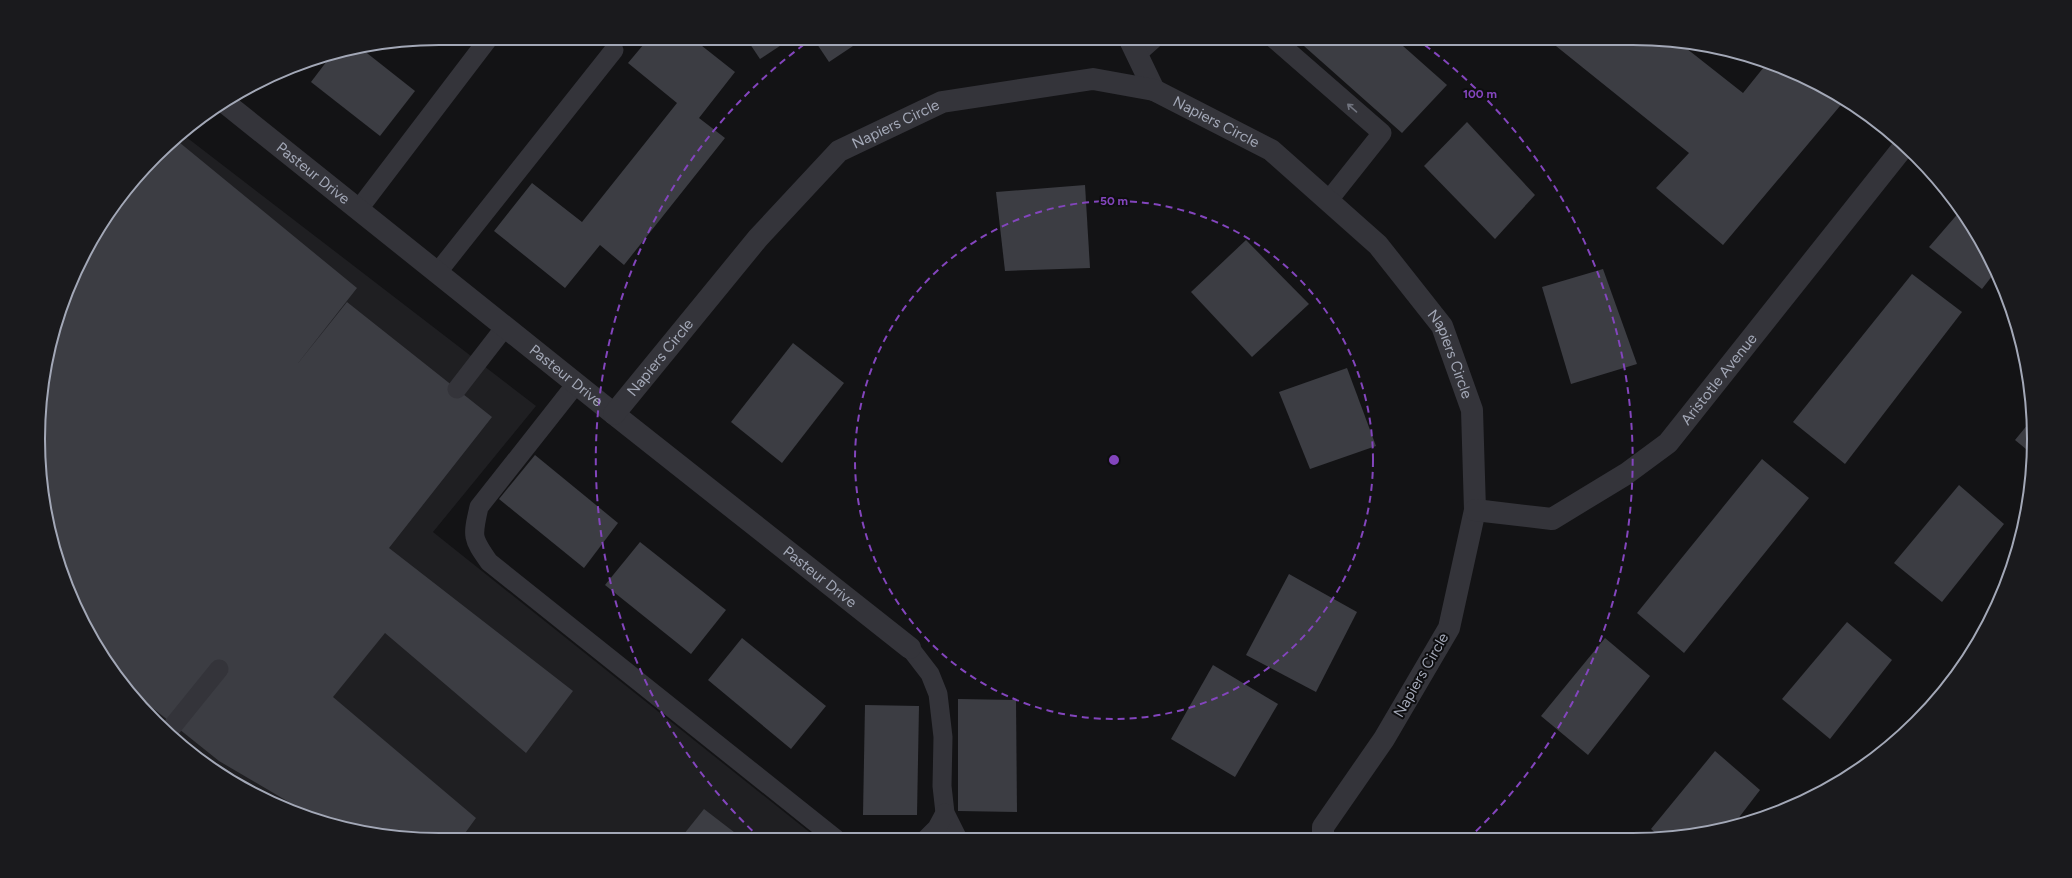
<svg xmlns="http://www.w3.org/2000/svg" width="2072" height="878" font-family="Figtree,sans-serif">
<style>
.built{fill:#1f1f22}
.building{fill:#3c3d43}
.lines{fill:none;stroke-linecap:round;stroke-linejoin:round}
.service{stroke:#34343a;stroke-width:19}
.minor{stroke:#34343a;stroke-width:22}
.oneway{stroke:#71747f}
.ring{fill:none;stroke:#8345bd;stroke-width:2;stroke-dasharray:7 5}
.labels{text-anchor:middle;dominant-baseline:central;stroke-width:4;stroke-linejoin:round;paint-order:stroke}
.street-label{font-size:15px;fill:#a3a8b7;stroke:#0e0e10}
.rim{fill:none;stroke:#a3a8b7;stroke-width:2}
.centre{fill:#8345bd;stroke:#0e0e10;stroke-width:2}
.ring-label{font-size:12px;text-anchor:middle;font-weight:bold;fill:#8345bd;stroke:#0e0e10;stroke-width:4;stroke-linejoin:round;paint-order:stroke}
</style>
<rect width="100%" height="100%" fill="#131315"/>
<!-- built -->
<polygon class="built" points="181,133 536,406 433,532 818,839 439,840 386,837 310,819 261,799 195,757 137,703 92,640 59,568 46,517 38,439 41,386 59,310 92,239 137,175"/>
<!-- building -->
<g class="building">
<polygon points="649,38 692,38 735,72 699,118 725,138 624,265 600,245 565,288 494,231 532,183 582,222 677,103 628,63"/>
<polygon points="746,38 792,38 760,59"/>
<polygon points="813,38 865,38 829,62"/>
<polygon points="1295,38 1394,38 1447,85 1402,133"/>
<polygon points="1546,38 1633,38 1677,41 1743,93 1768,62 1833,92 1845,100 1723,245 1656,188 1689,153"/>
<polygon points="358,46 415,91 380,136 311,82 333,53"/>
<polygon points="1467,122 1535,195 1495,239 1424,166"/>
<polygon points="174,138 357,288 295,367 347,302 492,417 389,548 573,691 526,753 385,633 333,697 476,818 460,840 386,837 321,821 219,761 124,685 92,640 59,568 46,517 38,439 41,386 59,310 92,239 137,175"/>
<polygon points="1085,185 1090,268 1005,271 996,192"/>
<polygon points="1961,210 1993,261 1996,271 1982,289 1929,247"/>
<polygon points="1246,240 1309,304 1252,357 1191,292"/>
<polygon points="1603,269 1637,364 1571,384 1542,287"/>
<polygon points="1912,274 1962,312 1845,464 1793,422"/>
<polygon points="793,343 844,383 782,463 731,422"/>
<polygon points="1347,368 1376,446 1310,469 1279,392"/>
<polygon points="2033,418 2032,436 2032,454 2015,440"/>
<polygon points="535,455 618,523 584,568 499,499"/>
<polygon points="1762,459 1809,498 1684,653 1637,613"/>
<polygon points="1959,485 2004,524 1942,602 1894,563"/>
<polygon points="640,542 726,610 691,654 605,585"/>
<polygon points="1289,574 1357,612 1316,692 1246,655"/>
<polygon points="1847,622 1892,660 1830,739 1782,699"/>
<polygon points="742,638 826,706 791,749 708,680"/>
<polygon points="1605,638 1650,676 1588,755 1541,716"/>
<polygon points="1213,665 1278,704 1235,777 1171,739"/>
<polygon points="958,699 1016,700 1017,812 958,811"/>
<polygon points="865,705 919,706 917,815 863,815"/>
<polygon points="1715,751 1760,790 1734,824 1686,837 1660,837 1651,829"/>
<polygon points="704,809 743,839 680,839"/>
</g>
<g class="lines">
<!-- service -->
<g class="service">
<polyline points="1273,38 1382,133 1328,201"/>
<polyline points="1137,54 1155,38"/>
<polyline points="358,210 489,38"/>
<polyline points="437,273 614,50"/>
<path d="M 576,384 L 479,507 C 472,537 472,538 489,562 L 836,839"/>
<polyline points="457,389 505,327"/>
<polyline points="910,648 930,674 938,694 943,737 942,786 945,813 958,839"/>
<polyline points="168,732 219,669"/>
<polyline points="926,839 937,828 945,813"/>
</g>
<!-- minor -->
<g class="minor">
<polyline points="1129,38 1154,90"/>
<path id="s1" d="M 224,102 L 614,414 L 910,648"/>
<path id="s2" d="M 614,414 L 758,238 L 839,151 L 942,102 L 1093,79 L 1154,90 L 1271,150 L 1378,245 L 1442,326 L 1472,410 L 1475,510 L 1449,628 L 1384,739 L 1323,827 L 1323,838"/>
<path id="s3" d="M 1475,510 L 1552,519 L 1626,474 L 1668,443 L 1905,145"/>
</g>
</g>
<!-- one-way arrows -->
<defs><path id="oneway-shaft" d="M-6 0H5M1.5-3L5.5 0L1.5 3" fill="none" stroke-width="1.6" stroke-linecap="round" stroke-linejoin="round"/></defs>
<use class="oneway" href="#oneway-shaft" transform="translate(1352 108) rotate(-139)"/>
<!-- distance rings -->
<g class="ring">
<circle cx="1114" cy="460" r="259"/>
<path d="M761 839A518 518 0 0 1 813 38M1415 38A518 518 0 0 1 1471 836"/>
</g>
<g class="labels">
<!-- street labels -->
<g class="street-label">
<text stroke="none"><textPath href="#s2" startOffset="745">Napiers Circle</textPath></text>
<text stroke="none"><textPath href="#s2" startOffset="409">Napiers Circle</textPath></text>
<text stroke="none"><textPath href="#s1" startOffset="114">Pasteur Drive</textPath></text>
<text stroke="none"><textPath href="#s2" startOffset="1082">Napiers Circle</textPath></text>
<text stroke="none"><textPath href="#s2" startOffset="73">Napiers Circle</textPath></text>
<text stroke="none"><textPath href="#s1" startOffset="438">Pasteur Drive</textPath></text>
<text stroke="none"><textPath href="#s3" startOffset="298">Aristotle Avenue</textPath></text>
<text stroke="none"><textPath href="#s1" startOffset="762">Pasteur Drive</textPath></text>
<text transform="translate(1421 675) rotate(-60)">Napiers Circle</text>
</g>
</g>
<!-- crop -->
<path d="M0 0H2072V878H0ZM439 45H1633A394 394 0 0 1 2027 439V439A394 394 0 0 1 1633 833H439A394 394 0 0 1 45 439V439A394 394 0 0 1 439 45Z" fill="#1a1a1d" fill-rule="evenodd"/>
<path class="rim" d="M439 45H1633A394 394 0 0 1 2027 439V439A394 394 0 0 1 1633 833H439A394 394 0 0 1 45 439V439A394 394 0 0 1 439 45Z"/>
<circle cx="1114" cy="460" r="6" class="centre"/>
<g class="ring-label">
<text x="1480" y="98">100 m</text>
<text x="1114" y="205">50 m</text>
</g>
</svg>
